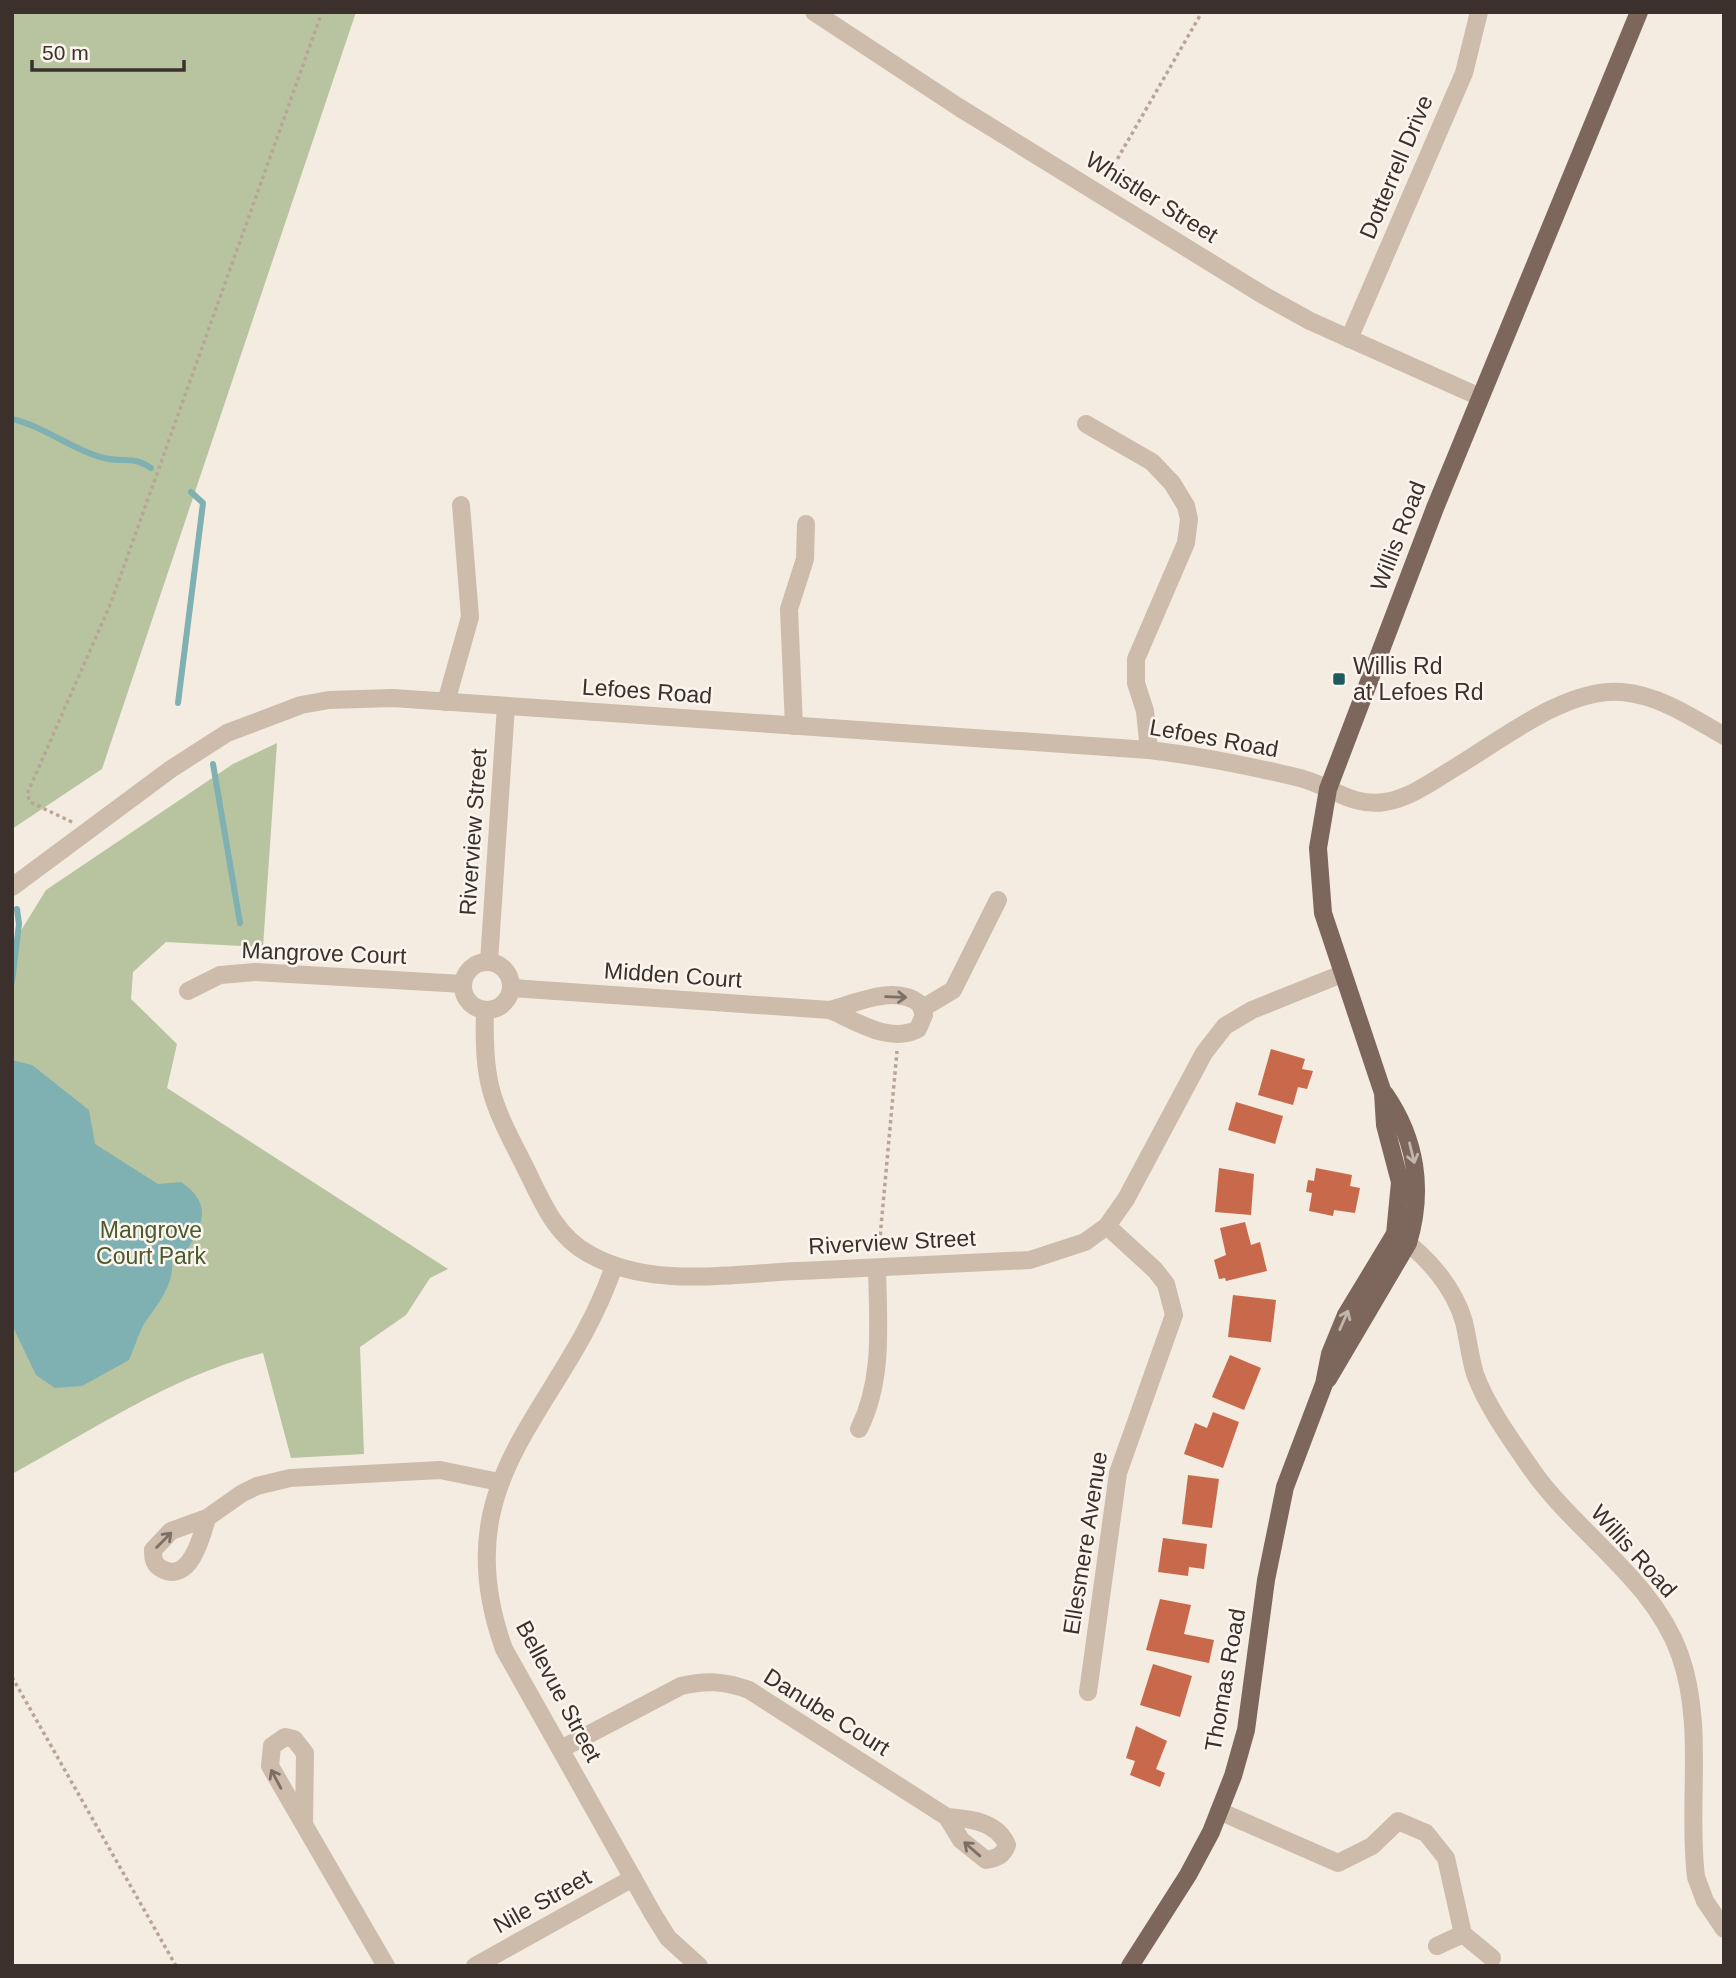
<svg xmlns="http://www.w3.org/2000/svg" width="1736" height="1978" font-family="Arial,sans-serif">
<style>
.green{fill:#b8c4a0}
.water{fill:#7fb0b2}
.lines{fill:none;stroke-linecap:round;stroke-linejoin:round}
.stream{stroke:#7fb0b2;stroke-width:6}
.building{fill:#c8694b}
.path{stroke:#b9a596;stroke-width:3.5;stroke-dasharray:3.5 3.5;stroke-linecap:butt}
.minor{stroke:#cdbbac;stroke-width:18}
.major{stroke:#7d675c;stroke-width:18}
.oneway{stroke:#7d6f65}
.oneway2{stroke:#c2b5ac}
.poi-dot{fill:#1f5a5e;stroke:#fbf5ee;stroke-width:2.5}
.labels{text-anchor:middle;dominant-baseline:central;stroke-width:5;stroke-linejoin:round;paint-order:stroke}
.street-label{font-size:23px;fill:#3b302b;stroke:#fbf5ee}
.poi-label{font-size:23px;fill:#3b302b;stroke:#fbf5ee;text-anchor:start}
.park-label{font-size:23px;fill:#4a5a2e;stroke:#fbf5ee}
</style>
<rect width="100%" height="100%" fill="#f4ebe1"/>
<!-- green -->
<g class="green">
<polygon points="12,12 356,12 102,769 12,829"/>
<path d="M 277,743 L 263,947 L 166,942 L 133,972 L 131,999 L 177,1044 L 167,1088 L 448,1269 L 430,1278 L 406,1315 L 360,1347 L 364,1454 L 291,1458 L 263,1353 C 173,1375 93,1430 12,1474 L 12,945 L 46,890 L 233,764 Z"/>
</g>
<!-- water -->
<path class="water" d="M 12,1060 L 32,1065 L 89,1110 L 95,1144 L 158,1184 L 181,1182 C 211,1203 205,1221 187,1250 L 171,1254 C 177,1282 159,1302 144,1324 C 138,1335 134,1349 129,1360 L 82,1386 L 55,1388 L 36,1375 L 12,1325 Z"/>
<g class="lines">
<!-- stream -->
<g class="stream">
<path d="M 12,419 C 46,427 76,452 104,458 C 124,463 132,455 151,468"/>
<polyline points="178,703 203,503 191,492"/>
<polyline points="213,764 240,923"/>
<polyline points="12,982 19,924 17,909"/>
</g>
</g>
<!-- building -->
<g class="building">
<polygon points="1271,1049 1305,1059 1302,1069 1313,1071 1307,1089 1298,1087 1293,1105 1258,1095"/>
<polygon points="1236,1102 1283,1116 1275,1144 1228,1130"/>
<polygon points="1219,1168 1254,1174 1251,1215 1215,1212"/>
<polygon points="1316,1168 1352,1175 1350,1186 1360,1188 1355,1213 1334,1210 1333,1216 1309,1211 1312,1193 1306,1192 1308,1180 1314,1181"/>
<polygon points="1245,1222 1251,1245 1260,1242 1267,1271 1226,1281 1225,1278 1219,1279 1214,1260 1226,1255 1220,1228"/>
<polygon points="1233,1295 1276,1300 1271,1342 1228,1337"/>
<polygon points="1230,1355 1261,1368 1244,1410 1212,1397"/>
<polygon points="1213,1412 1239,1422 1223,1468 1184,1454 1195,1423 1207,1428"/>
<polygon points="1188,1475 1219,1479 1212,1528 1182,1524"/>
<polygon points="1163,1538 1207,1544 1204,1569 1189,1567 1188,1576 1158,1572"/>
<polygon points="1160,1599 1191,1605 1184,1634 1214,1640 1209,1663 1146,1650"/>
<polygon points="1153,1664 1192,1676 1180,1717 1140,1705"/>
<polygon points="1136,1726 1167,1741 1156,1769 1165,1773 1160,1787 1130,1775 1135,1761 1126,1758"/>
</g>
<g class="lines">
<!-- path -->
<g class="path">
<polyline points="1107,177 1202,12"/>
<polyline points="72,822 30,802 27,794 110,605 322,12"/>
<polyline points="879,1249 897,1051"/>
<polyline points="12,1677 176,1966"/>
</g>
<!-- minor -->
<g class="minor">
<polyline points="814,12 960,108 1263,295 1310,321 1480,397"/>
<polyline points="1349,339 1464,73 1479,12"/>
<polyline points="1086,424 1152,462 1172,483 1186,506 1189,519 1186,543 1136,659 1136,683 1145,711 1149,750"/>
<polyline points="446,702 470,617 461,505"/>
<polyline points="794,726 789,609 805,559 806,524"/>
<path d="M 12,887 L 171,769 L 227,733 L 301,705 L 329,700 L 393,698 L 1149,750 C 1200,756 1250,766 1300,778 C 1331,786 1351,807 1385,802 C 1411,798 1434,780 1456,767 C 1501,740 1567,687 1622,692 C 1659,695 1693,718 1724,736"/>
<circle cx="487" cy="986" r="24"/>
<polyline points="489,962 506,706"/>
<path d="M 512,988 L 830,1010 C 857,1003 895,984 920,1004 L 924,1015 L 918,1029 C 889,1044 856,1021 830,1010"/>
<polyline points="188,991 220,975 255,972 463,984"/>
<polyline points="923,1008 953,990 998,900"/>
<path d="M 485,1010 C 483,1081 490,1099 522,1161 C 540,1196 553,1235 589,1254 C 651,1289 730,1274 797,1271 C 875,1268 953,1264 1030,1260 L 1085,1242 L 1107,1226 L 1126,1199 L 1204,1053 L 1225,1026 L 1252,1010 L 1342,974"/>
<path d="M 1397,1235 C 1427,1256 1454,1287 1464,1322 C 1468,1339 1470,1357 1475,1374 C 1487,1407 1512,1441 1532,1470 C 1577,1534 1653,1579 1680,1655 C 1705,1726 1687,1804 1696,1877 L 1705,1901 L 1724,1929"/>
<path d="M 614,1266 C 565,1411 441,1475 504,1649 L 653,1914 L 668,1938 L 699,1966"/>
<path d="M 859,1429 C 884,1379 878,1323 877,1268"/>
<path d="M 207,1518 C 202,1536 190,1584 162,1569 C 154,1565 153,1559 153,1550 L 171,1531 L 207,1518 L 241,1494 L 257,1486 L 290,1478 L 440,1470 L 499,1482"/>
<polyline points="1088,1692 1118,1473 1174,1315 1166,1284 1155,1270 1107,1226"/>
<path d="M 561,1749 L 681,1686 C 706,1680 725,1681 749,1690 L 947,1817 L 961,1840 L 986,1860 C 997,1858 1003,1856 1007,1845 C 997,1821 970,1819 947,1817"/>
<polyline points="1219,1811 1338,1863 1372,1846 1398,1821 1426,1833 1446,1858 1463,1934 1437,1946"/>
<polyline points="304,1822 305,1753 294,1739 285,1737 272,1746 270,1766 386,1966"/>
<polyline points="1463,1934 1492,1958"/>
<polyline points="475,1966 633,1878"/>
</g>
<!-- major -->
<g class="major">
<path d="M 1328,1379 L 1408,1243 C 1424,1190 1416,1139 1385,1094"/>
<polyline points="1130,1966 1188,1875 1211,1832 1233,1776 1246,1730 1266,1580 1285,1487 1324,1384 1330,1354 1346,1315 1395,1234 1400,1182 1385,1125 1383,1093 1323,913 1318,848 1328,789 1435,508 1639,12"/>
</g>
</g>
<!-- one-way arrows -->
<defs><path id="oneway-shaft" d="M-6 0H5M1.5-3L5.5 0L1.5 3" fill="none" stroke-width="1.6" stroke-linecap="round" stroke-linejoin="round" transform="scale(1.75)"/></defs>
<g class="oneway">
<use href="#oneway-shaft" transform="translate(896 997) rotate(2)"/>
<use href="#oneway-shaft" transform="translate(164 1540) rotate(-45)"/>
<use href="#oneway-shaft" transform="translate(276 1779) rotate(-118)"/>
<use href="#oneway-shaft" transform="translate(972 1849) rotate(-139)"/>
</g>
<g class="oneway2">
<use href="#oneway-shaft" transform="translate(1412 1153) rotate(76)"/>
<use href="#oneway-shaft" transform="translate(1344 1320) rotate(-66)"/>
</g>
<!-- markers -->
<rect class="poi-dot" x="1332" y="672" width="14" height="14" rx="3.5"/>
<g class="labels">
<!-- street labels -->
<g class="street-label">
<text transform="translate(1396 167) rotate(-67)">Dotterrell Drive</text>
<text transform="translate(1152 197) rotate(32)">Whistler Street</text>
<text transform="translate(1398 536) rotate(-69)">Willis Road</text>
<text transform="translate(647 691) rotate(4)">Lefoes Road</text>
<text transform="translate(1214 738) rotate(10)">Lefoes Road</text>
<text transform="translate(473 832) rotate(-86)">Riverview Street</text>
<text transform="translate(324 953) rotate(2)">Mangrove Court</text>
<text transform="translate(673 975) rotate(4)">Midden Court</text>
<text transform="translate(892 1242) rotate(-3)">Riverview Street</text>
<text transform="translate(1085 1543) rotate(-81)">Ellesmere Avenue</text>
<text transform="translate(1634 1551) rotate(48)">Willis Road</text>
<text transform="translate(1225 1680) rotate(-80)">Thomas Road</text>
<text transform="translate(559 1691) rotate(62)">Bellevue Street</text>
<text transform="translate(827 1712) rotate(32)">Danube Court</text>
<text transform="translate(542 1901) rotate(-29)">Nile Street</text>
</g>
<!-- poi labels -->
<g class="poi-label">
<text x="1353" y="666">Willis Rd<tspan x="1353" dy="26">at Lefoes Rd</tspan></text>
</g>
<!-- park labels -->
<g class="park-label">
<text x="151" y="1230">Mangrove<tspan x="151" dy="26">Court Park</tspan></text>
</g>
</g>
<!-- border -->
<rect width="1736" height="1978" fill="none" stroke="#3b302b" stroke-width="28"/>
<!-- scale -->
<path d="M32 60v10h152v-10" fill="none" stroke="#3b302b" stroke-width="3.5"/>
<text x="42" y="60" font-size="21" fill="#3b302b" stroke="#fbf5ee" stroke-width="5" paint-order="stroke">50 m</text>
</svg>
